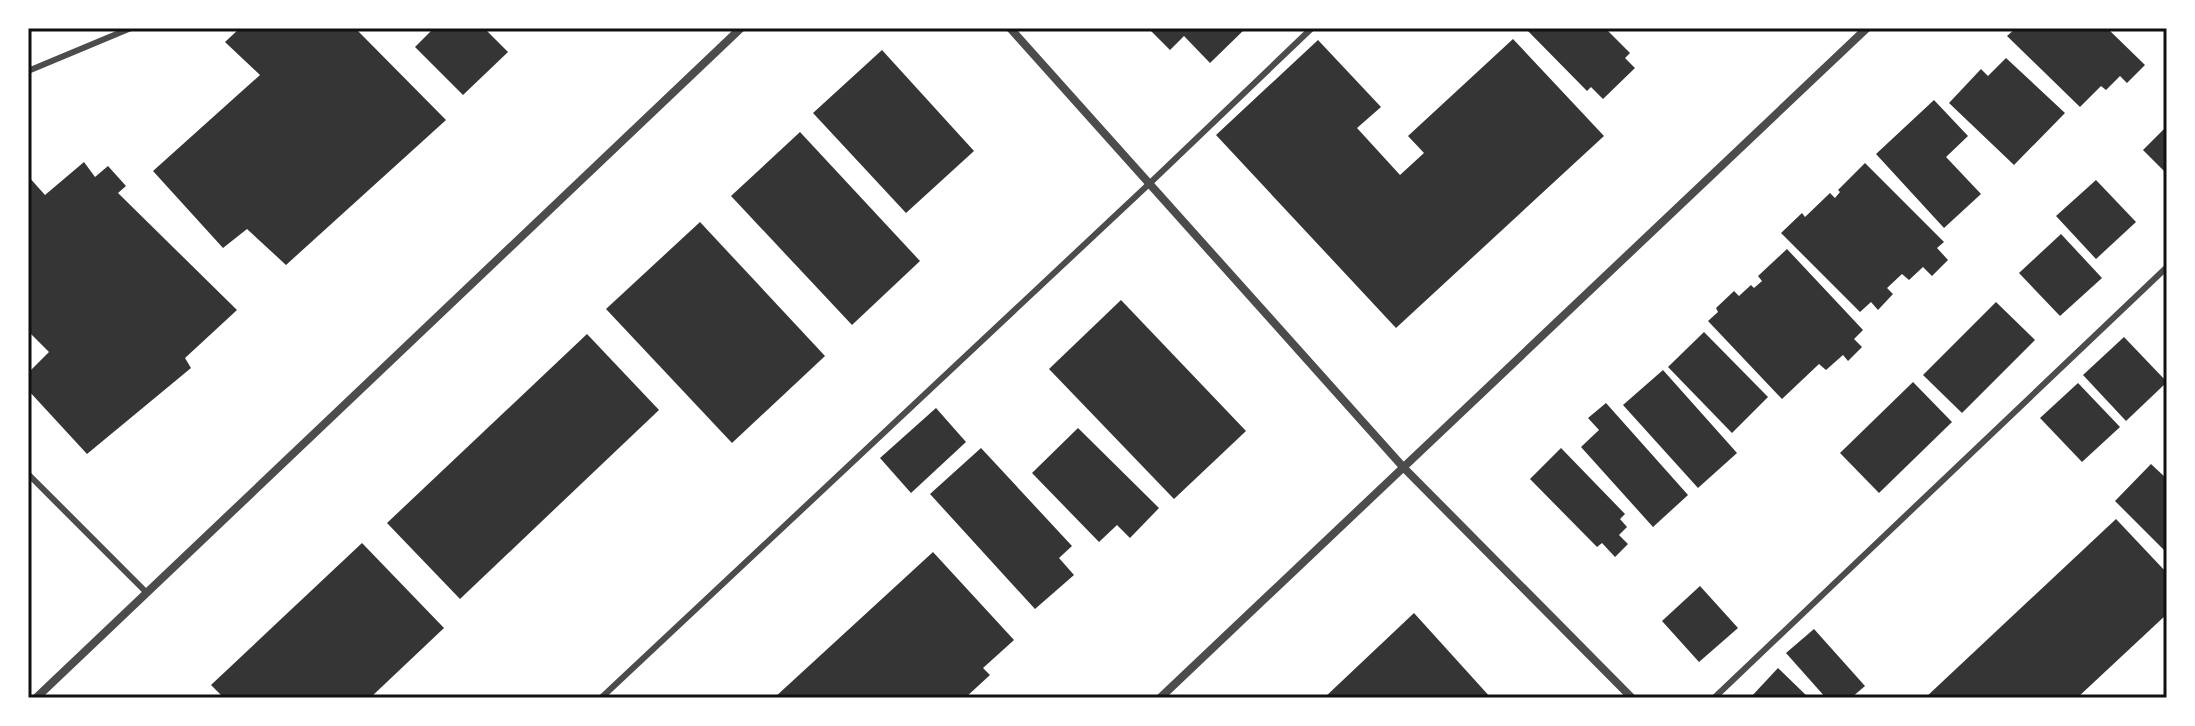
<svg xmlns="http://www.w3.org/2000/svg" width="2195" height="726" font-family="'Source Serif 4',serif">
<style>
.building{fill:#353535}
.lines{fill:none;stroke-linecap:round;stroke-linejoin:round}
.service{stroke:#4c4c4c;stroke-width:6}
.minor{stroke:#4c4c4c;stroke-width:8}
.neatline{fill:none;stroke:#111;stroke-width:3}
</style>
<rect width="100%" height="100%" fill="#fff"/>
<!-- building -->
<g class="building">
<polygon points="240,28 355,28 446,120 286,265 247,229 223,248 153,171 260,75 225,42"/>
<polygon points="434,28 484,28 508,52 463,95 415,47"/>
<polygon points="1148,28 1246,28 1210,63 1184,36 1170,50"/>
<polygon points="1525,28 1605,28 1630,53 1625,58 1635,68 1603,99 1591,87 1587,91"/>
<polygon points="2016,28 2107,28 2145,65 2127,83 2120,76 2106,90 2101,86 2080,107 2007,36"/>
<polygon points="1513,39 1604,136 1396,328 1216,135 1318,40 1381,107 1357,128 1400,175 1424,153 1408,136"/>
<polygon points="882,50 974,151 906,213 813,113"/>
<polygon points="2006,58 2065,113 2014,165 1949,103 1981,69 1988,76"/>
<polygon points="1934,100 1968,136 1946,157 1981,194 1944,228 1876,154"/>
<polygon points="2167,126 2167,174 2143,150"/>
<polygon points="800,132 920,261 852,325 731,196"/>
<polygon points="84,162 95,177 108,166 126,186 118,193 237,310 185,358 191,368 87,454 28,390 28,373 49,352 28,331 28,176 45,195"/>
<polygon points="1865,163 1944,242 1937,248 1948,260 1932,276 1923,267 1909,280 1902,274 1887,288 1893,294 1878,310 1871,302 1860,312 1781,233 1802,213 1805,217 1830,193 1835,198 1840,192 1838,190"/>
<polygon points="2096,180 2136,222 2096,259 2056,216"/>
<polygon points="700,222 825,356 732,443 606,309"/>
<polygon points="2061,234 2102,278 2060,316 2019,273"/>
<polygon points="1787,249 1863,330 1854,339 1862,347 1848,361 1843,355 1826,370 1819,364 1782,399 1708,321 1718,312 1716,308 1734,291 1739,296 1751,285 1754,288 1762,281 1758,276"/>
<polygon points="1121,300 1246,431 1174,499 1049,369"/>
<polygon points="1996,302 2035,340 1962,413 1923,375"/>
<polygon points="1704,332 1768,397 1732,433 1668,367"/>
<polygon points="587,334 659,410 460,599 387,523"/>
<polygon points="2124,337 2167,382 2126,421 2083,375"/>
<polygon points="1663,370 1737,453 1698,488 1623,405"/>
<polygon points="1913,382 1952,422 1879,493 1840,453"/>
<polygon points="2078,383 2120,427 2082,462 2040,418"/>
<polygon points="1606,403 1688,495 1653,527 1581,447 1599,430 1588,418"/>
<polygon points="936,408 966,442 911,493 880,458"/>
<polygon points="1078,428 1159,508 1130,538 1117,525 1099,542 1032,473"/>
<polygon points="981,448 1072,546 1059,558 1074,575 1035,609 930,494"/>
<polygon points="1561,448 1625,514 1620,519 1627,527 1619,535 1628,544 1615,557 1602,543 1597,547 1530,479"/>
<polygon points="2151,464 2167,479 2167,553 2115,501"/>
<polygon points="2116,519 2167,573 2167,614 2077,698 1925,698"/>
<polygon points="362,543 444,628 370,698 224,698 211,685"/>
<polygon points="933,552 1014,640 983,668 990,675 965,698 774,698"/>
<polygon points="1700,586 1738,628 1699,662 1662,621"/>
<polygon points="1414,613 1491,698 1324,698"/>
<polygon points="1814,629 1865,686 1851,698 1826,698 1786,653"/>
<polygon points="1778,668 1809,698 1750,698"/>
</g>
<g class="lines">
<!-- service -->
<g class="service">
<polyline points="28,71 131,28"/>
<polyline points="28,474 147,593"/>
<polyline points="601,698 1149,184 1312,28"/>
<polyline points="1714,698 2167,267"/>
</g>
<!-- minor -->
<g class="minor">
<polyline points="1010,28 1404,468 1632,698"/>
<polyline points="36,698 741,28"/>
<polyline points="1160,698 1867,28"/>
</g>
</g>
<!-- border -->
<rect width="2195" height="726" fill="none" stroke="#ffffff" stroke-width="60"/>
<rect x="30" y="30" width="2135" height="666" class="neatline"/>
</svg>
